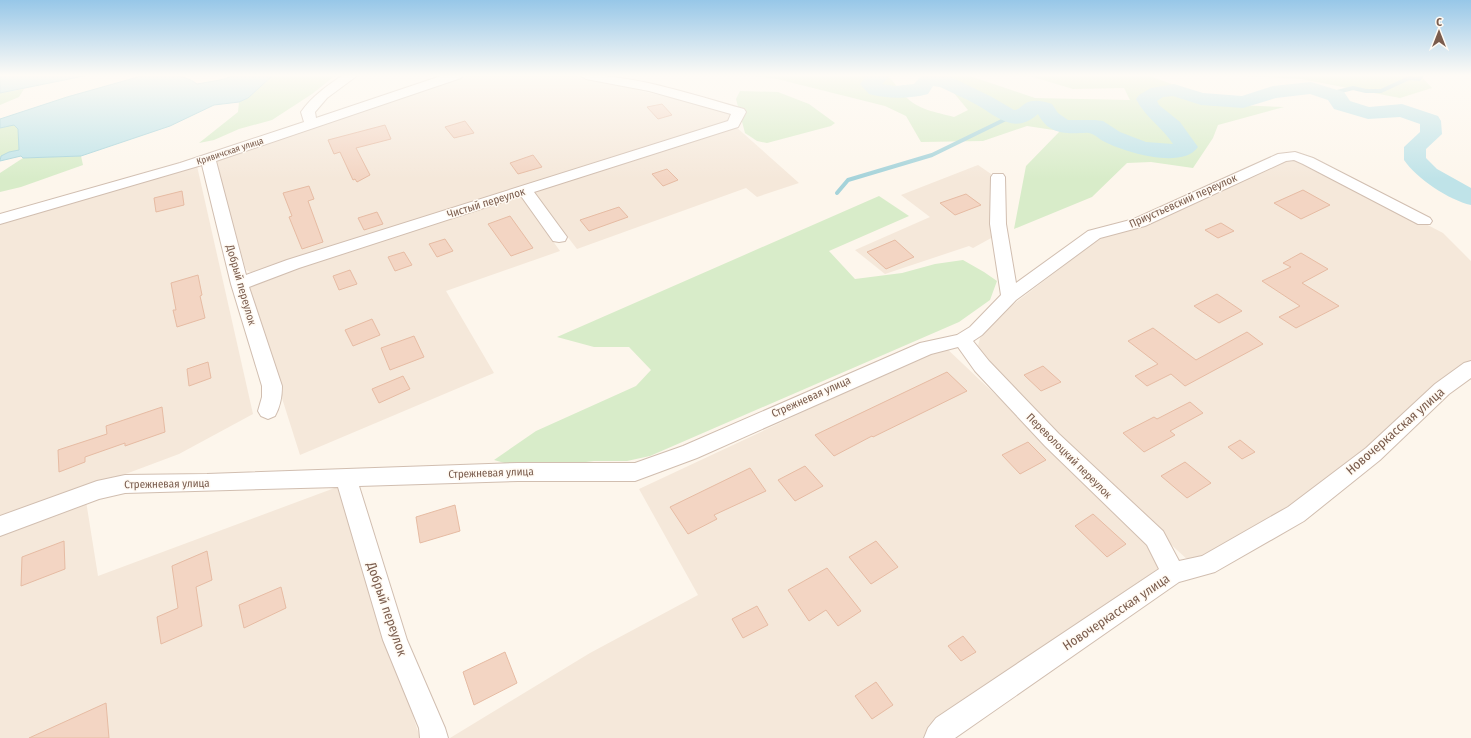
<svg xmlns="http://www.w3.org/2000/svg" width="1471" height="738" font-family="'Fira Sans Condensed',sans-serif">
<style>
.residential{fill:#f5e8da}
.green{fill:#d8ecc9}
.water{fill:#bfe3e8;stroke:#a5d3da}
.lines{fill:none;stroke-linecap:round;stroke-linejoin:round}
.stream{stroke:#a5d3da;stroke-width:4}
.river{fill:#bfe3e8;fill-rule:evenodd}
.building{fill:#f3d5c3;stroke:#e6bba3}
.minor-casing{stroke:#d1beb0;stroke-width:2}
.minor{fill:#fff;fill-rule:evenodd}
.labels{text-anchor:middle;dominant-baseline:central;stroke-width:3;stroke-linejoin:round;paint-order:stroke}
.far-street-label{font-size:9px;fill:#7a5c4d;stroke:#fffaf3}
.street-label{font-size:11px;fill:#7a5c4d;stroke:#fffaf3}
.near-street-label{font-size:13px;fill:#7a5c4d;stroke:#fffaf3}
</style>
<rect width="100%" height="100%" fill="#fdf6ec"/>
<!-- residential -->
<g class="residential">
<polygon points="469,75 573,75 732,112 732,117 728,122 253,273 246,270 215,160"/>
<polygon points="735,126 799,183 757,197 746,188 577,249 533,192"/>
<polygon points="1288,160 1307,162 1443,233 1471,261 1471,360 1436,386 1368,451 1297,507 1204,558 1189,561 1057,440 985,363 978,346 981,334 990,322 1099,239 1142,226"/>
<polygon points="978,165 991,174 993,237 973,248 969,246 885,274 855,250 930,217 901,195"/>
<polygon points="197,166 253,414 179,454 0,521 0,224"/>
<polygon points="520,195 560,251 446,291 494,373 300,455 247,288 257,281"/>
<polygon points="944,346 1150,541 1160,567 1001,680 929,738 450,738 590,653 698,595 639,489"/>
<polygon points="340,486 420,738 0,738 0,533 86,501 98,576"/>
</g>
<!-- green -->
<g class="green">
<polygon points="273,75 336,75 312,94 272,120 239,129 214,140 199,143 238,112 239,102 248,98"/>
<path d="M 748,75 L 886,75 C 894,80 898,90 905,96 C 918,110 936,112 954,117 L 968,110 L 953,92 L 928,75 L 967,75 L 1035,98 L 1130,100 L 1124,88 L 1073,89 L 1026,75 L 1147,75 L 1188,90 L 1212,104 L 1284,107 L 1218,125 L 1213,138 L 1193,168 L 1151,162 L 1127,163 L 1092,197 L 1014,229 L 1026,166 L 1060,131 L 1027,126 L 983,141 L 921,142 L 906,116 L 885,106 L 777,79 Z"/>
<polygon points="1228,75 1420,75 1432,88 1400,98 1301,79"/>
<polygon points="24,89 19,97 0,105 0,93"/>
<polygon points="740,91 778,92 809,104 835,123 831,126 767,143 757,141 745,133 736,99"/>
<polygon points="14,124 18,129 19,151 9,152 0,158 0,128"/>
<polygon points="81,156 83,165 21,187 0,192 0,173 23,158"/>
<polygon points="879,196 909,216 829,251 855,279 902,273 935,264 963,260 984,272 997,281 990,300 959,322 650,456 627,461 594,461 562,465 508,464 494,460 536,431 636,386 651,370 629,347 594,347 557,337"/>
</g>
<!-- water -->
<g class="water">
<polygon points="0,75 89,75 0,93"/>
<path d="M 145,75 C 162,75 183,73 197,84 L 220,80 L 237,75 L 273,75 L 248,98 L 239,102 L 214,105 L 170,126 L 81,156 L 23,158 L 21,156 L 0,161 L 1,156 L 9,152 L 19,150 L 18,129 L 14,125 L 0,128 L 0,119 L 67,97 Z"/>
</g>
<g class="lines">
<!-- stream -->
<g class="stream">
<polyline points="1329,94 1353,88 1366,91 1381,91 1409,78 1419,79 1422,75"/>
<polyline points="837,193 848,180 932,155 1010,117"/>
</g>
<!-- river -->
<path class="river" d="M 863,75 L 888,75 L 889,77 L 882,84 L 895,86 L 914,84 L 922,75 L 951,77 L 992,97 L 1014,110 C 1019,110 1021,106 1026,103 C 1033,99 1044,101 1052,104 L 1058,113 L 1068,120 L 1095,120 L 1103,121 L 1120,132 L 1146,142 L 1173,144 C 1163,128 1145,117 1136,99 L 1139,95 L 1151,88 L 1174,84 L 1203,93 L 1242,96 L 1273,86 L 1311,82 L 1344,92 L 1350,101 L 1369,107 L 1402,104 L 1438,116 L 1441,121 L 1442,134 L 1426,149 L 1426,158 L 1437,169 L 1471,188 L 1471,205 C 1449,200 1417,179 1404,160 L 1404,147 L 1420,132 L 1420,124 L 1400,117 L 1368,119 L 1334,109 L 1328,100 L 1310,94 L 1276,98 L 1243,108 L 1201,105 L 1173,96 L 1163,97 L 1157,101 L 1159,105 L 1180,122 L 1198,147 C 1182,170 1125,152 1105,142 C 1100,140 1097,136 1092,134 C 1088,132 1084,133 1080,133 C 1062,134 1047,132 1038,114 C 1014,135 998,117 977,105 C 965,98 952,93 940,87 L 933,86 L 928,94 C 909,99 888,99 869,94 L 860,84 L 865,78 Z"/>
</g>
<!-- building -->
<g class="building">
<polygon points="662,104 672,115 658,119 647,107"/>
<polygon points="465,121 474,133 454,138 445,127"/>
<polygon points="385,125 391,139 356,148 370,175 357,182 355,179 353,180 340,152 334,154 328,140"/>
<polygon points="533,155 542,167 518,174 510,163"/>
<polygon points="667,169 678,180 663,186 652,174"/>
<polygon points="309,186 314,199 308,201 323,242 302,249 289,217 292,216 283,193"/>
<polygon points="1303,190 1330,205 1301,219 1274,203"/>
<polygon points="182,191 184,205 156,212 154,198"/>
<polygon points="966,194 981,205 955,215 940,203"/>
<polygon points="619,207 628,217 589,231 580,220"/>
<polygon points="377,212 383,224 364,230 358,218"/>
<polygon points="510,216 533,248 511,256 488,224"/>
<polygon points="1221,223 1234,231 1218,238 1205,230"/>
<polygon points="445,239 453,251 437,257 429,244"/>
<polygon points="895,240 914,257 886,269 867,252"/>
<polygon points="404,252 412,265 395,271 388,257"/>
<polygon points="1301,253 1328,269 1302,283 1339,306 1296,328 1279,317 1300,306 1262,281 1291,267 1283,263"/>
<polygon points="350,270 357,284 339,290 333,276"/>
<polygon points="198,275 202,295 200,296 205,318 177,327 173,310 176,310 171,283"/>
<polygon points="1217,294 1242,311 1219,323 1194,306"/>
<polygon points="372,319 380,335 353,346 345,330"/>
<polygon points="1153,328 1196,360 1247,332 1263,344 1185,386 1171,374 1147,386 1135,376 1158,364 1128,341"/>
<polygon points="414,336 424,357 390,370 381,348"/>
<polygon points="208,362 211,378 189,386 187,369"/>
<polygon points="1043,366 1061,382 1041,391 1024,375"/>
<polygon points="947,372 967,391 873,437 872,436 834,456 815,435"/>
<polygon points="403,376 410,389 379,403 372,389"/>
<polygon points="1190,402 1203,413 1170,431 1175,435 1144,452 1123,433 1154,417 1157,419"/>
<polygon points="162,407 165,432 125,446 125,443 85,457 85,462 59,472 58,450 107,434 106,426"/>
<polygon points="1240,440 1255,452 1242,459 1228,447"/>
<polygon points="1028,442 1046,460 1020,474 1002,455"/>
<polygon points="1185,462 1211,483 1187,498 1161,476"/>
<polygon points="805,466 823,486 795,501 778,480"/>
<polygon points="750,468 766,491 714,515 717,519 688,534 670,507"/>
<polygon points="455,505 460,531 420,543 416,517"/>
<polygon points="1093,514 1126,544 1107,557 1075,526"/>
<polygon points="64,541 65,569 21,586 22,557"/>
<polygon points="876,541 898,567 871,584 849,557"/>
<polygon points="207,551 212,580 196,587 202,626 161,644 157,617 178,608 172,566"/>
<polygon points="827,568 861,611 838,626 826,610 809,621 788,590"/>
<polygon points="281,587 286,608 244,628 239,605"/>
<polygon points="757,606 768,625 743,638 732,619"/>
<polygon points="963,636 976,652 961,661 948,646"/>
<polygon points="505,652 517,683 474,705 463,672"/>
<polygon points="876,682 893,705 872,719 855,696"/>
<polygon points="106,703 109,738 29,738"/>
</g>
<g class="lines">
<defs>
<g id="minor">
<path d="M 343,75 L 358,75 L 327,98 L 315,112 L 316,118 L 444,75 L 463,75 L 461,78 L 216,161 L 246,275 L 287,260 L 728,121 L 731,114 L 649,91 L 586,79 L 580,75 C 637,75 689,94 744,109 L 746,112 L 738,127 L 534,192 L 567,237 L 565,241 L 559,242 L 553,241 L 521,196 L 299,268 L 249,287 L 282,386 C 282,397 280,407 275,416 L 268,419 L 261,416 L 258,411 L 262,397 L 262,386 L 231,284 L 202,165 L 0,224 L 0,214 L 180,163 L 304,122 L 301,112 C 312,96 327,86 343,75 Z"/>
<polygon points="1295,152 1313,158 1430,218 1432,221 1430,224 1418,224 1303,164 1294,160 1286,161 1145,226 1100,238 1016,300 982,335 973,341 989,361 1059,434 1163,531 1179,561 1202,556 1288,507 1366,448 1435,384 1464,363 1471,361 1471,378 1449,394 1380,460 1304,521 1215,572 1179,582 955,738 924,738 928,728 936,718 1159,569 1147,545 1045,446 975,371 958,347 931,354 697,458 635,481 518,481 359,486 407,640 445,728 448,738 420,738 419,728 383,640 338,487 125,493 99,499 0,536 0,516 97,481 125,475 207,474 518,463 635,463 683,446 920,343 957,335 970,327 1001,295 990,224 991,177 993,174 1003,174 1005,177 1006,224 1016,283 1088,231 1134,219 1278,154"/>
</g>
</defs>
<!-- minor casing -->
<use href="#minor" class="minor-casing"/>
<!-- minor -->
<use href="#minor" class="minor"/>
</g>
<!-- sky -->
<linearGradient id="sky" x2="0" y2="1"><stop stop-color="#97c7e8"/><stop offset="0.42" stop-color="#fefbf6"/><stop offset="1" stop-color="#fefbf6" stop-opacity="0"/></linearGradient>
<rect width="1471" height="179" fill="url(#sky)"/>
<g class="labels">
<!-- far-street labels -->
<g class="far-street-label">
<text transform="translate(230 151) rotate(-18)">Кривичская улица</text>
</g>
<!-- street labels -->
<g class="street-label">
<text transform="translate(1183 201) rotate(-24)">Приустьевский переулок</text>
<text transform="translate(486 203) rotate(-17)">Чистый переулок</text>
<text transform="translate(241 285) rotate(74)">Добрый переулок</text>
<text transform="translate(811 397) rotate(-24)">Стрежневая улица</text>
<text transform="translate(1069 456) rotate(45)">Переволоцкий переулок</text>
<text transform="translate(491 473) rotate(-2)">Стрежневая улица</text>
<text transform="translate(167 484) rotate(-1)">Стрежневая улица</text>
</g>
<!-- near-street labels -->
<g class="near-street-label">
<text transform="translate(1395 431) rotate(-41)">Новочеркасская улица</text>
<text transform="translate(387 609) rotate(71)">Добрый переулок</text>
<text transform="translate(1116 612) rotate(-34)">Новочеркасская улица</text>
</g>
</g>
<!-- north arrow -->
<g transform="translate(1439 32)" stroke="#fffaf3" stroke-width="3" paint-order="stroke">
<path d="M0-3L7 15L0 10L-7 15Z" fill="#7a5c4d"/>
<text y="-6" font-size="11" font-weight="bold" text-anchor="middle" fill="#7a5c4d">С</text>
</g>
</svg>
